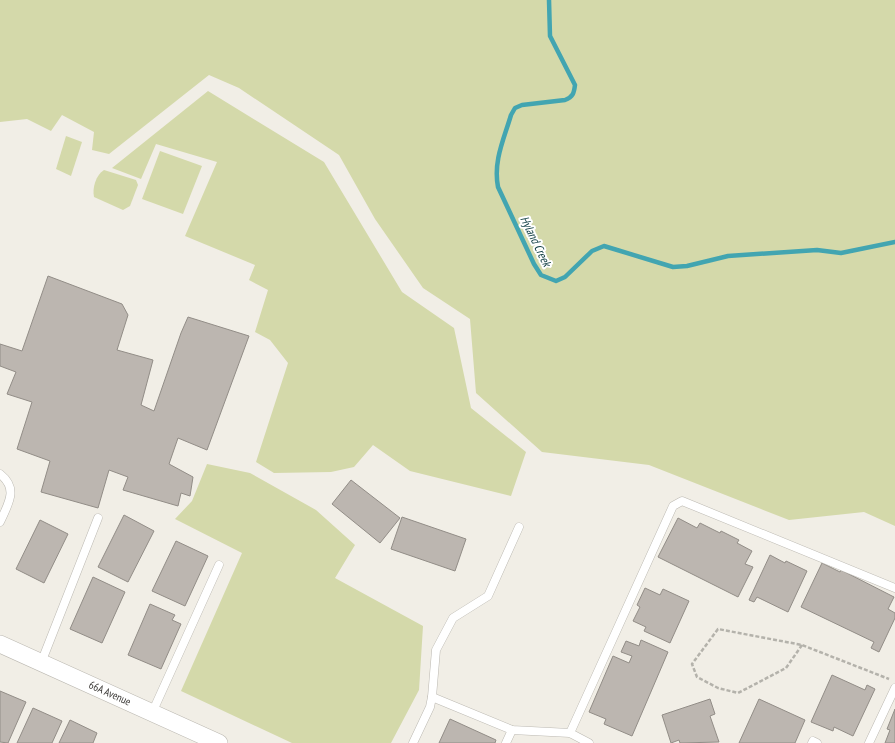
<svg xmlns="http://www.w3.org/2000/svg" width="895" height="743" font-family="'PT Sans Narrow',sans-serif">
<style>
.green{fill:#d4d9aa}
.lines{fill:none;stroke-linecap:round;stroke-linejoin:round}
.stream{stroke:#42a5b1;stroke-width:4.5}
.building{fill:#bcb6b0;stroke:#928d87}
.service-casing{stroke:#bcb9b2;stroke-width:9}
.minor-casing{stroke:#bcb9b2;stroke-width:18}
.path{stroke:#b4b2ab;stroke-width:2.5;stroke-dasharray:4 2;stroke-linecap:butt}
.service{stroke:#fff;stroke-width:8}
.minor{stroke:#fff;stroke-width:17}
.labels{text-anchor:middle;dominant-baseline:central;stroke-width:4;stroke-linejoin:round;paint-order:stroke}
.street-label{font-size:11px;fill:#3b3936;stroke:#fff}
.water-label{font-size:12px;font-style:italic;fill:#134045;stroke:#fff}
</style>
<rect width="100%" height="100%" fill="#f1eee6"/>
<!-- green -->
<g class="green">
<polygon points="0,0 895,0 895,526 864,512 789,520 649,465 542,452 476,393 470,319 423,288 375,219 339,155 239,88 209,75 109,154 92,150 94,132 62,115 51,131 27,119 0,122"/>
<polygon points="208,91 324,162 402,292 454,328 471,408 526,452 511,496 410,471 373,445 354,467 331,472 274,473 256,462 288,363 270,340 255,332 268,290 249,280 255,265 185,236 217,162 156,144 141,179 112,168"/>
<polygon points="66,136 82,142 71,176 56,169"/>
<polygon points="160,151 202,166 183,214 142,199"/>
<path d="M 104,170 L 136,180 L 138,185 L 130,206 L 123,210 L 94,197 C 92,188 96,175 104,170 Z"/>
<polygon points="207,464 250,473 316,510 355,545 335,578 423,626 419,690 391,743 292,743 181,691 242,553 175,519 192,501"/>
</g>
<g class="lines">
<!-- stream -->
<path class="stream" d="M 549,0 L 550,36 L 575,85 C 574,93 573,97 565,100 L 522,105 L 515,108 L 511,115 C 504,139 493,161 498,187 L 534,264 L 541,275 L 556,281 L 565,277 L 592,251 L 604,246 L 673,267 L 687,266 L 728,256 L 817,250 L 841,253 L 895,242"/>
</g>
<!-- building -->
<g class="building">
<polygon points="48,276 122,304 128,315 117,350 153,360 141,405 154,411 181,333 188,317 249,336 207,450 178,438 169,464 193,477 190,496 181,493 178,506 123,490 128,477 109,470 98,508 41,492 50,461 17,449 32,402 7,394 16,372 0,366 0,344 22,351"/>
<polygon points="351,480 400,518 380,543 332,504"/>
<polygon points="124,515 154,531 128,582 98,567"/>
<polygon points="402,517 466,539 455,571 391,549"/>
<polygon points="678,518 697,528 700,523 720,533 721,531 739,540 737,543 752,551 745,564 753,567 738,597 658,557"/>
<polygon points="40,520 68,534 44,583 16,569"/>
<polygon points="176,541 208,556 185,606 152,591"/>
<polygon points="770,555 785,563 786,561 807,571 788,612 757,597 754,602 749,600"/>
<polygon points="822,563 840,572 841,570 894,597 888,609 895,613 895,618 879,652 871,648 874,642 801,607"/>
<polygon points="93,577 125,592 102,643 70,629"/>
<polygon points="645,588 660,595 663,589 689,601 670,643 644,631 646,627 633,621 640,607 637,605"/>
<polygon points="150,604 175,615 172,620 181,624 161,669 128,655"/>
<polygon points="641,640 668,652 632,736 604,724 606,719 589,712 613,656 629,663 632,656 621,652 626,641 639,646"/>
<polygon points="832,675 865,690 867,685 875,689 853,736 834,727 833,731 811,722"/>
<polygon points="0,691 26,702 8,743 0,742"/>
<polygon points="710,699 715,714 710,716 719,742 680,743 679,740 671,743 662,715"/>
<polygon points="759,699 805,720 795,743 739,743"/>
<polygon points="33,708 62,721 52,743 17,743"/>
<polygon points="895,709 895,743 885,743 890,730 887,729"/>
<polygon points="450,719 496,740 495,743 439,743"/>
<polygon points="70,720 97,733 93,743 59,743"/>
</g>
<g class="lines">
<defs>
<g id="service">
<path d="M 0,474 C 19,489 8,504 0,522"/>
<polyline points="41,663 98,518"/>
<polyline points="432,697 512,730 570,733 589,743"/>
<polyline points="152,713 219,565"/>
<polyline points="570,733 673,506 682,501 895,588"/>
<polyline points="413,743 430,707 432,697 436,650 453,618 488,596 519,527"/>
<polyline points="506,743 512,730"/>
<polyline points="812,743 813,741 817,743"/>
<polyline points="869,743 895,688"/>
</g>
<polyline id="minor" points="0,644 219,743"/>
</defs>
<!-- service casing -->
<use href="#service" class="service-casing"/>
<!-- minor casing -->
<use href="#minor" class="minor-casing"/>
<!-- path -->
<polyline class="path" points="802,645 786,668 738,693 718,688 697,677 692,664 718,629 802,645 889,679"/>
<!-- service -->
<use href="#service" class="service"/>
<!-- minor -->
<use href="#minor" class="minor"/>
</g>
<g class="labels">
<!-- street labels -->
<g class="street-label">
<text transform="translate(110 693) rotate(24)">66A Avenue</text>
</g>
<!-- water labels -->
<g class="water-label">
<text transform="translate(536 241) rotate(64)">Hyland Creek</text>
</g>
</g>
</svg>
